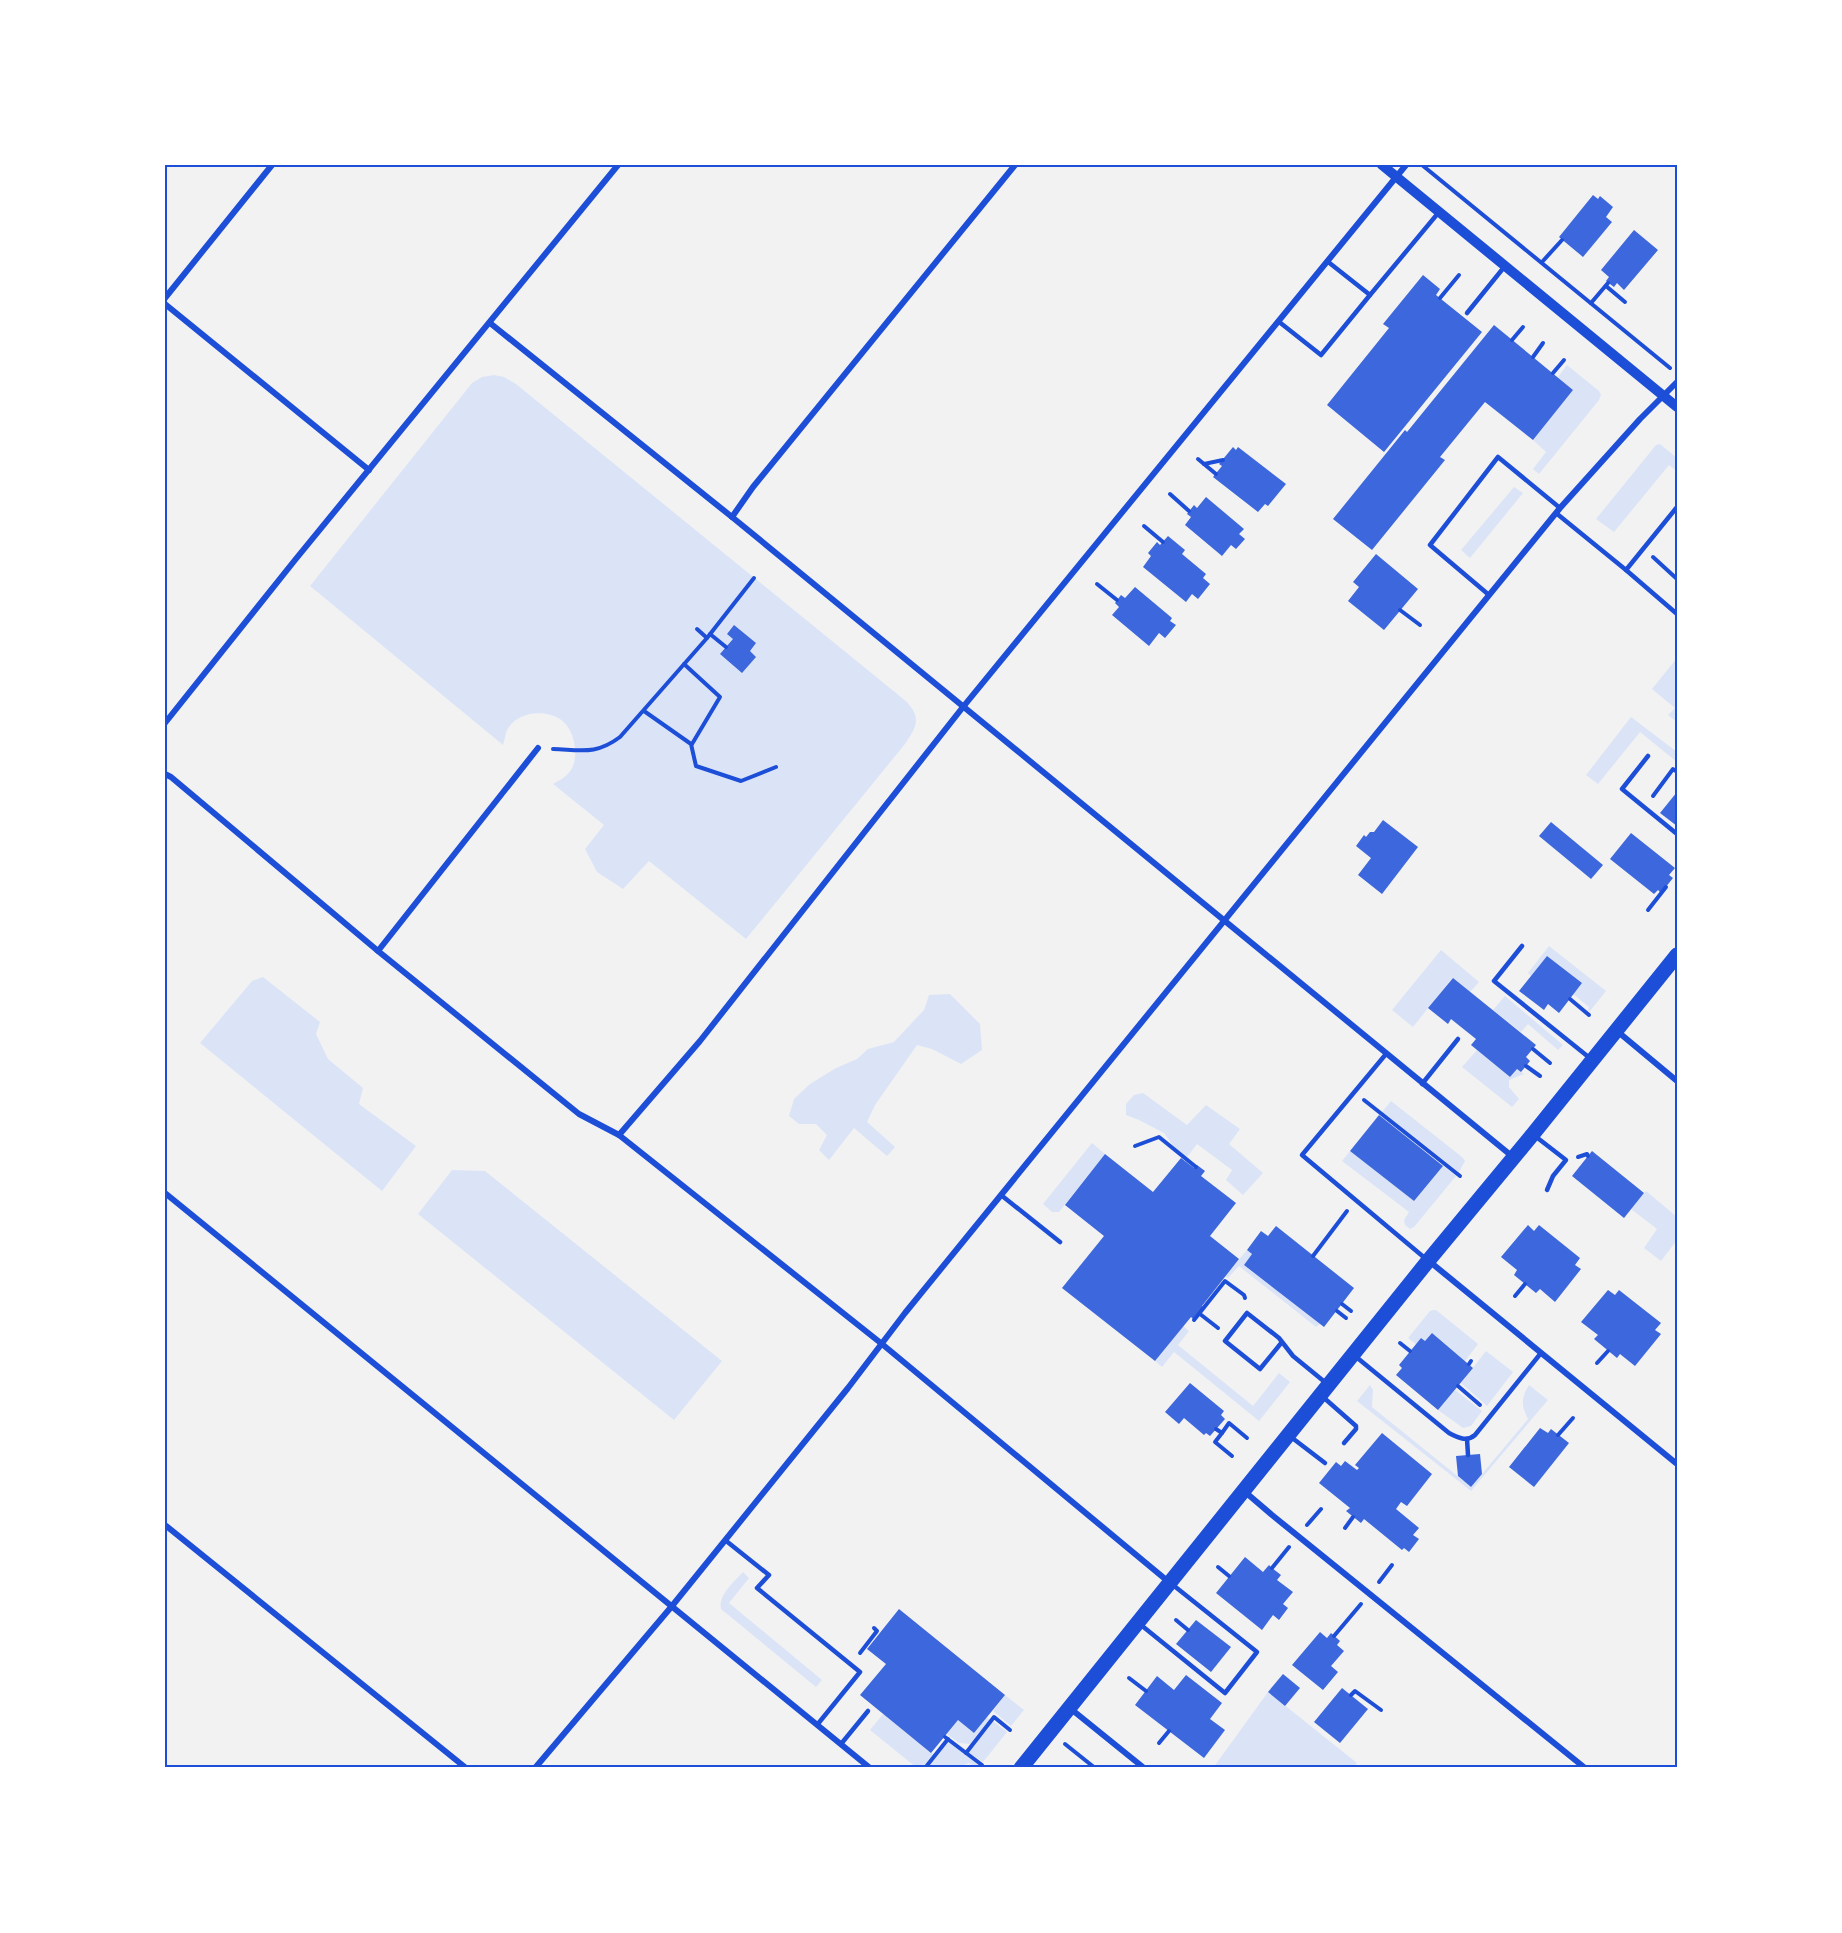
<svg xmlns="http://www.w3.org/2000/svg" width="1842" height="1933" font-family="Manrope,sans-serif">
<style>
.green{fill:#dbe4f7}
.building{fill:#3d67dc}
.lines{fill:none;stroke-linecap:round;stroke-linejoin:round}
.path{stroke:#1d4ed8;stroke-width:4}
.service{stroke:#1d4ed8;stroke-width:4.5}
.minor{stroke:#1d4ed8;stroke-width:6}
.tertiary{stroke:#1d4ed8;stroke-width:10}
.primary{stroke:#1d4ed8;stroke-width:15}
.neatline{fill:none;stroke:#1d4ed8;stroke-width:2}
</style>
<rect width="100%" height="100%" fill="#f2f2f2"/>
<!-- green -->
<g class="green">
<polygon points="1567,365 1599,391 1601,395 1599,400 1539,474 1533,469 1546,452 1533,440 1573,390 1558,377"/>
<path d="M 494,375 L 504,377 L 516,384 L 907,702 C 922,719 916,727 905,744 L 746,939 L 649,861 L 623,889 L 597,872 L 585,849 L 604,825 L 553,784 C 560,780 566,777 571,770 C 580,755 574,728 560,719 C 544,709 519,712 509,727 C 505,732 505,740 503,745 L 310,586 L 472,383 L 482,377 Z"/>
<polygon points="1660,444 1677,458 1677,471 1669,465 1614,532 1596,519 1656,445"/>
<polygon points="1514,487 1523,493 1470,558 1461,550"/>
<polygon points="1677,658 1677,722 1668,715 1675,708 1652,689"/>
<polygon points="1631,717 1677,752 1677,762 1640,732 1598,784 1586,775"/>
<polygon points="1549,946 1606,991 1590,1011 1588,1010 1589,1007 1573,994 1582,983 1547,956 1531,976 1528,973"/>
<polygon points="1441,950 1479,982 1470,992 1452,978 1413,1027 1392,1010"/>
<polygon points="263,977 320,1022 316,1034 328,1059 363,1088 359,1104 416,1146 382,1191 200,1043 252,981"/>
<polygon points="950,994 980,1024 982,1050 961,1064 932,1049 917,1045 875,1105 867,1122 895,1147 887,1156 854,1128 829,1160 819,1150 827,1135 816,1124 799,1124 789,1116 794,1099 810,1084 836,1068 857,1059 868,1049 894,1042 924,1010 929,995"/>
<polygon points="1505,996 1563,1045 1558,1050 1528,1024 1521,1032 1493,1010"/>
<polygon points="1477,1050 1510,1077 1517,1069 1524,1074 1509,1080 1509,1087 1519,1099 1512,1107 1462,1067"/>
<polygon points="1143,1093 1187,1125 1206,1105 1240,1129 1229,1144 1263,1173 1243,1195 1226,1180 1232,1170 1197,1144 1184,1161 1164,1133 1139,1120 1126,1115 1126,1104 1134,1095"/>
<polygon points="1391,1101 1462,1157 1465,1161 1459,1172 1382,1112"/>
<polygon points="1092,1143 1105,1154 1059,1212 1052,1212 1043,1204"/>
<polygon points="1350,1151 1414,1201 1443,1166 1456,1176 1414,1227 1410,1229 1405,1225 1404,1220 1409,1212 1342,1161"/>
<polygon points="452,1170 485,1171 722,1361 674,1420 418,1214"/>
<polygon points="1646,1191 1677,1217 1677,1240 1661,1261 1644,1248 1657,1229 1631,1209"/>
<polygon points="1247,1250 1252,1254 1244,1265 1320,1324 1316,1327 1239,1266 1228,1278 1225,1276"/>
<polygon points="1433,1310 1436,1310 1478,1344 1465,1361 1432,1333 1425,1341 1421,1338 1416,1344 1408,1338 1430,1311"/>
<polygon points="1183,1326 1189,1331 1178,1345 1253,1406 1279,1373 1290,1382 1259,1421 1174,1352 1162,1367 1155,1361"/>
<polygon points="1486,1351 1513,1372 1487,1406 1461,1383"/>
<path d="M 1370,1385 L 1373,1390 L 1372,1407 L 1471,1487 L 1528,1419 C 1521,1405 1521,1398 1529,1385 L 1548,1400 L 1471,1491 L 1357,1401 Z"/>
<polygon points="1455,1390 1482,1411 1471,1426 1463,1428 1438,1410"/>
<path d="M 743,1572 L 749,1578 L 729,1603 L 822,1680 L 816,1687 L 721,1609 C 718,1595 734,1582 743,1572 Z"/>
<polygon points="1268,1692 1357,1763 1353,1768 1213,1768"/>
<polygon points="1005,1695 1024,1710 1011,1726 993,1711"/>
<polygon points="883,1714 933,1754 922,1768 917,1768 870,1730"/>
<polygon points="987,1717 990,1720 970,1744 959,1743 947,1734 958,1720 974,1733"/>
<polygon points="993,1721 1007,1732 983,1762 968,1752"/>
<polygon points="948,1741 979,1765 977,1768 972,1768 972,1765 969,1763 964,1765 962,1768 928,1768"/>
</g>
<!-- building -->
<g class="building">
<polygon points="1593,195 1598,199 1600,196 1613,207 1606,217 1612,222 1583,257 1559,237"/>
<polygon points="1634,230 1658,250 1624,290 1617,283 1614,287 1606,281 1609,277 1601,270"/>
<polygon points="1423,275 1440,289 1436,295 1482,332 1384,452 1327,405 1389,328 1383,324"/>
<polygon points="1494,325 1573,390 1533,440 1485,402 1440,457 1445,460 1372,550 1333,519 1405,430 1407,432"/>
<polygon points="1233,447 1236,450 1238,447 1286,484 1268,506 1265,504 1258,512 1213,477 1222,466 1219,464"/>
<polygon points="1206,497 1244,529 1239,534 1245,539 1236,549 1231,545 1222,556 1185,525 1191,517 1187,514 1194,505 1197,508"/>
<polygon points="1168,536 1185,550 1182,554 1206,574 1203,578 1210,584 1198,599 1192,594 1186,602 1143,567 1151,556 1148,553 1157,542 1160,545"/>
<polygon points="1376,554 1418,589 1384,630 1348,601 1359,587 1353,582"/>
<polygon points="1135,587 1172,618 1170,621 1176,625 1165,638 1159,633 1149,646 1112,615 1119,607 1115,603 1121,595 1125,598"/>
<polygon points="734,625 756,643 750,651 756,657 742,673 720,654 733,639 727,634"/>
<polygon points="1677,792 1677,826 1660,813"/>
<polygon points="1383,820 1418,847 1382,894 1358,875 1371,858 1356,846 1364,835 1366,837 1370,832 1374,832"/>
<polygon points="1551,822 1603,865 1591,879 1539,836"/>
<polygon points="1631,833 1675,868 1669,875 1673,878 1661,893 1658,890 1654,894 1610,859"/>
<polygon points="1547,956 1582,983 1559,1013 1548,1004 1544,1010 1519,991"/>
<polygon points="1453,978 1536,1045 1526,1057 1530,1061 1521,1072 1517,1069 1510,1077 1471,1045 1476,1039 1451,1019 1448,1024 1428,1008"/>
<polygon points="1379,1115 1443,1166 1414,1201 1350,1151"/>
<polygon points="1592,1151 1644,1193 1624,1218 1572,1176"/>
<polygon points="1105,1154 1153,1192 1181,1158 1194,1168 1197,1165 1205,1171 1201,1176 1236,1203 1210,1236 1239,1259 1202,1306 1204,1308 1194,1320 1191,1317 1155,1361 1062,1288 1104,1236 1065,1205"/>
<polygon points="1528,1225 1534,1231 1539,1225 1580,1258 1575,1265 1581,1269 1555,1302 1540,1289 1536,1293 1514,1275 1517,1270 1501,1257"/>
<polygon points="1276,1226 1354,1288 1324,1327 1244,1265 1252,1254 1247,1250 1261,1231 1268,1236"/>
<polygon points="1608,1290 1615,1295 1619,1290 1661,1323 1655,1330 1661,1334 1635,1366 1620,1354 1617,1358 1594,1339 1598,1335 1581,1322"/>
<polygon points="1432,1333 1473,1368 1438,1410 1396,1375 1402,1368 1399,1365 1421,1338 1425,1341"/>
<polygon points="1190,1383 1224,1411 1221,1415 1225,1419 1210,1436 1206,1433 1204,1435 1184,1418 1179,1424 1165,1412"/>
<polygon points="1540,1428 1548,1433 1551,1429 1569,1443 1534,1487 1509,1467"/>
<polygon points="1382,1433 1432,1474 1407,1506 1401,1502 1396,1509 1419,1528 1413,1535 1419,1539 1409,1552 1404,1548 1402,1550 1364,1519 1361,1523 1346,1511 1350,1508 1319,1483 1336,1462 1341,1466 1345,1461 1357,1470 1359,1468 1355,1465"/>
<polygon points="1480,1454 1482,1474 1471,1487 1458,1476 1456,1456"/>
<polygon points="1245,1557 1263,1572 1269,1565 1272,1568 1281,1575 1277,1580 1293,1592 1283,1604 1288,1608 1279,1620 1273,1615 1262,1630 1216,1593"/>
<polygon points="899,1609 1005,1695 974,1733 958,1720 931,1753 860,1695 886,1664 867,1649"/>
<polygon points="1196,1620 1231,1647 1211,1672 1176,1644"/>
<polygon points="1320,1632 1327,1638 1331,1633 1340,1641 1337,1645 1344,1651 1331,1666 1338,1672 1323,1690 1292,1665"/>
<polygon points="1283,1674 1300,1688 1285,1706 1268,1692"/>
<polygon points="1186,1675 1222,1703 1210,1719 1225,1730 1204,1758 1135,1705 1157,1676 1174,1690"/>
<polygon points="1342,1688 1368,1709 1340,1743 1314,1722"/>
</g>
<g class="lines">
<!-- path -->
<g class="path">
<polyline points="1422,165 1670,368"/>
<polyline points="1542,262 1562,240"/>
<polyline points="1606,286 1625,302"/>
<polyline points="1440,298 1459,275"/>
<polyline points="1591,303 1608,283"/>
<polyline points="1512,340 1523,327"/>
<polyline points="1533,357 1543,343"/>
<polyline points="1553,373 1564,360"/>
<polyline points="1198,459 1216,474"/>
<polyline points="1204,464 1223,460"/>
<polyline points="1170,494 1189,511"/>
<polyline points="1144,526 1163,542"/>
<polyline points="1653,557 1677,579"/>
<polyline points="1097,584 1117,600"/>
<polyline points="1400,610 1420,625"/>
<polyline points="697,629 707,638 754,578"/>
<polyline points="710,634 726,647"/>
<polyline points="684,664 720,697 692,744"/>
<polyline points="644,711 691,744 696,766 741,781 776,767"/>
<path d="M 553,749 C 582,750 596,755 620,737 L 707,638"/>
<polyline points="1653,796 1673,769 1677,772"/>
<polyline points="1648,910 1666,887"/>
<polyline points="1570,999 1589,1015"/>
<polyline points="1533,1049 1550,1063"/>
<polyline points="1526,1066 1540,1076"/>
<polyline points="1364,1100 1460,1176"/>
<polyline points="1135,1146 1159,1137 1196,1167"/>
<polyline points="1578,1157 1587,1154 1588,1156"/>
<polyline points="1313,1256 1347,1211"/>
<polyline points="1515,1296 1525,1284"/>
<polyline points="1342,1304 1351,1311"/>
<polyline points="1337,1311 1346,1318"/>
<polyline points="1200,1314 1218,1328"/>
<polyline points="1194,1320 1225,1281 1244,1295 1245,1298"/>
<polyline points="1400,1343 1410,1351"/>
<polyline points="1597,1363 1608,1351"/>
<polyline points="1469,1364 1471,1361"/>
<polyline points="1458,1386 1480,1405"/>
<polyline points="1216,1429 1222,1433 1229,1423 1247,1438"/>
<polyline points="1222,1433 1215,1442 1232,1456"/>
<polyline points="1558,1435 1573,1418"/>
<polyline points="1307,1525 1321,1509"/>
<polyline points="1345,1528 1353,1517"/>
<polyline points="1218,1567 1229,1576"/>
<polyline points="1272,1568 1289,1547"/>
<polyline points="1379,1582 1392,1565"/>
<polyline points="1176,1620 1188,1630"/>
<polyline points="1334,1636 1361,1604"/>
<polyline points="860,1653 877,1631 874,1628"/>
<polyline points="1129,1678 1146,1691"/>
<polyline points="1351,1695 1355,1691 1381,1710"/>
<polyline points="945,1737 982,1765"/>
<polyline points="1159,1743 1169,1731"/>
<polyline points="1065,1744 1095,1768"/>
<polyline points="966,1753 994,1717 1010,1730"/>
<polyline points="925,1768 948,1739"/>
</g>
<!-- service -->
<g class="service">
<polyline points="1327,261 1370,295 1439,212"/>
<polyline points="1467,313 1505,266"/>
<polyline points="1278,321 1321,355 1370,295"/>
<polyline points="1556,513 1626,570 1677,507"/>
<polyline points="1626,570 1677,614"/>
<polyline points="1489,595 1430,545 1498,457 1560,508"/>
<polyline points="1648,756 1622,789 1677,834"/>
<polyline points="1522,946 1494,981 1591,1059"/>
<polyline points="1386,1054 1302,1155 1426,1259"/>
<polyline points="1422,1084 1458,1039"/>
<polyline points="1535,1136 1566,1160 1553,1176 1547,1190"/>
<polyline points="1001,1195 1060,1242"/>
<polyline points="1282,1342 1260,1369 1225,1341 1247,1313 1279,1338 1293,1356 1326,1383"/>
<path d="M 1355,1356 L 1449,1433 C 1458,1438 1467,1442 1475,1435 L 1541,1353"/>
<polyline points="1323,1397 1356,1426 1356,1429 1344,1443"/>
<polyline points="1291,1437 1325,1463"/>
<polyline points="1467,1439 1468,1455"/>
<polyline points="725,1540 769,1575 757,1588 860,1672 817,1725"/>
<polyline points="1141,1625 1225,1693 1257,1652 1173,1585"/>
<polyline points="841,1744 868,1711"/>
</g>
<!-- minor -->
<g class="minor">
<polyline points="165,298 272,165"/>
<polyline points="165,304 369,470"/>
<polyline points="490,323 732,517 1513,1157"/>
<polyline points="732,517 753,487 1015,165"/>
<polyline points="165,723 295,560 618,165"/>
<polyline points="165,774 171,777 378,951 579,1114 619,1135 882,1344 1170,1583"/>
<polyline points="378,951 538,748"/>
<polyline points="1617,1031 1677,1081"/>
<polyline points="619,1135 700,1041 963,707 1406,165"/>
<polyline points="165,1193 870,1768"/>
<polyline points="1429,1261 1677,1464"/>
<polyline points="1244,1491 1272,1515 1585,1768"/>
<polyline points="165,1525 466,1768"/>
<polyline points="1071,1709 1144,1768"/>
<polyline points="535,1768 672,1606 848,1388 905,1313 1560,508 1640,419 1677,382"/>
</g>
<!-- tertiary -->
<polyline class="tertiary" points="1382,165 1677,407"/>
<!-- primary -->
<polyline class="primary" points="1021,1768 1428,1261 1533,1134 1677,955"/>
</g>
<!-- border -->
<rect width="1842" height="1933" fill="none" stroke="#ffffff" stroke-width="333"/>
<rect x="166" y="166" width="1510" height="1600" class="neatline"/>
</svg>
